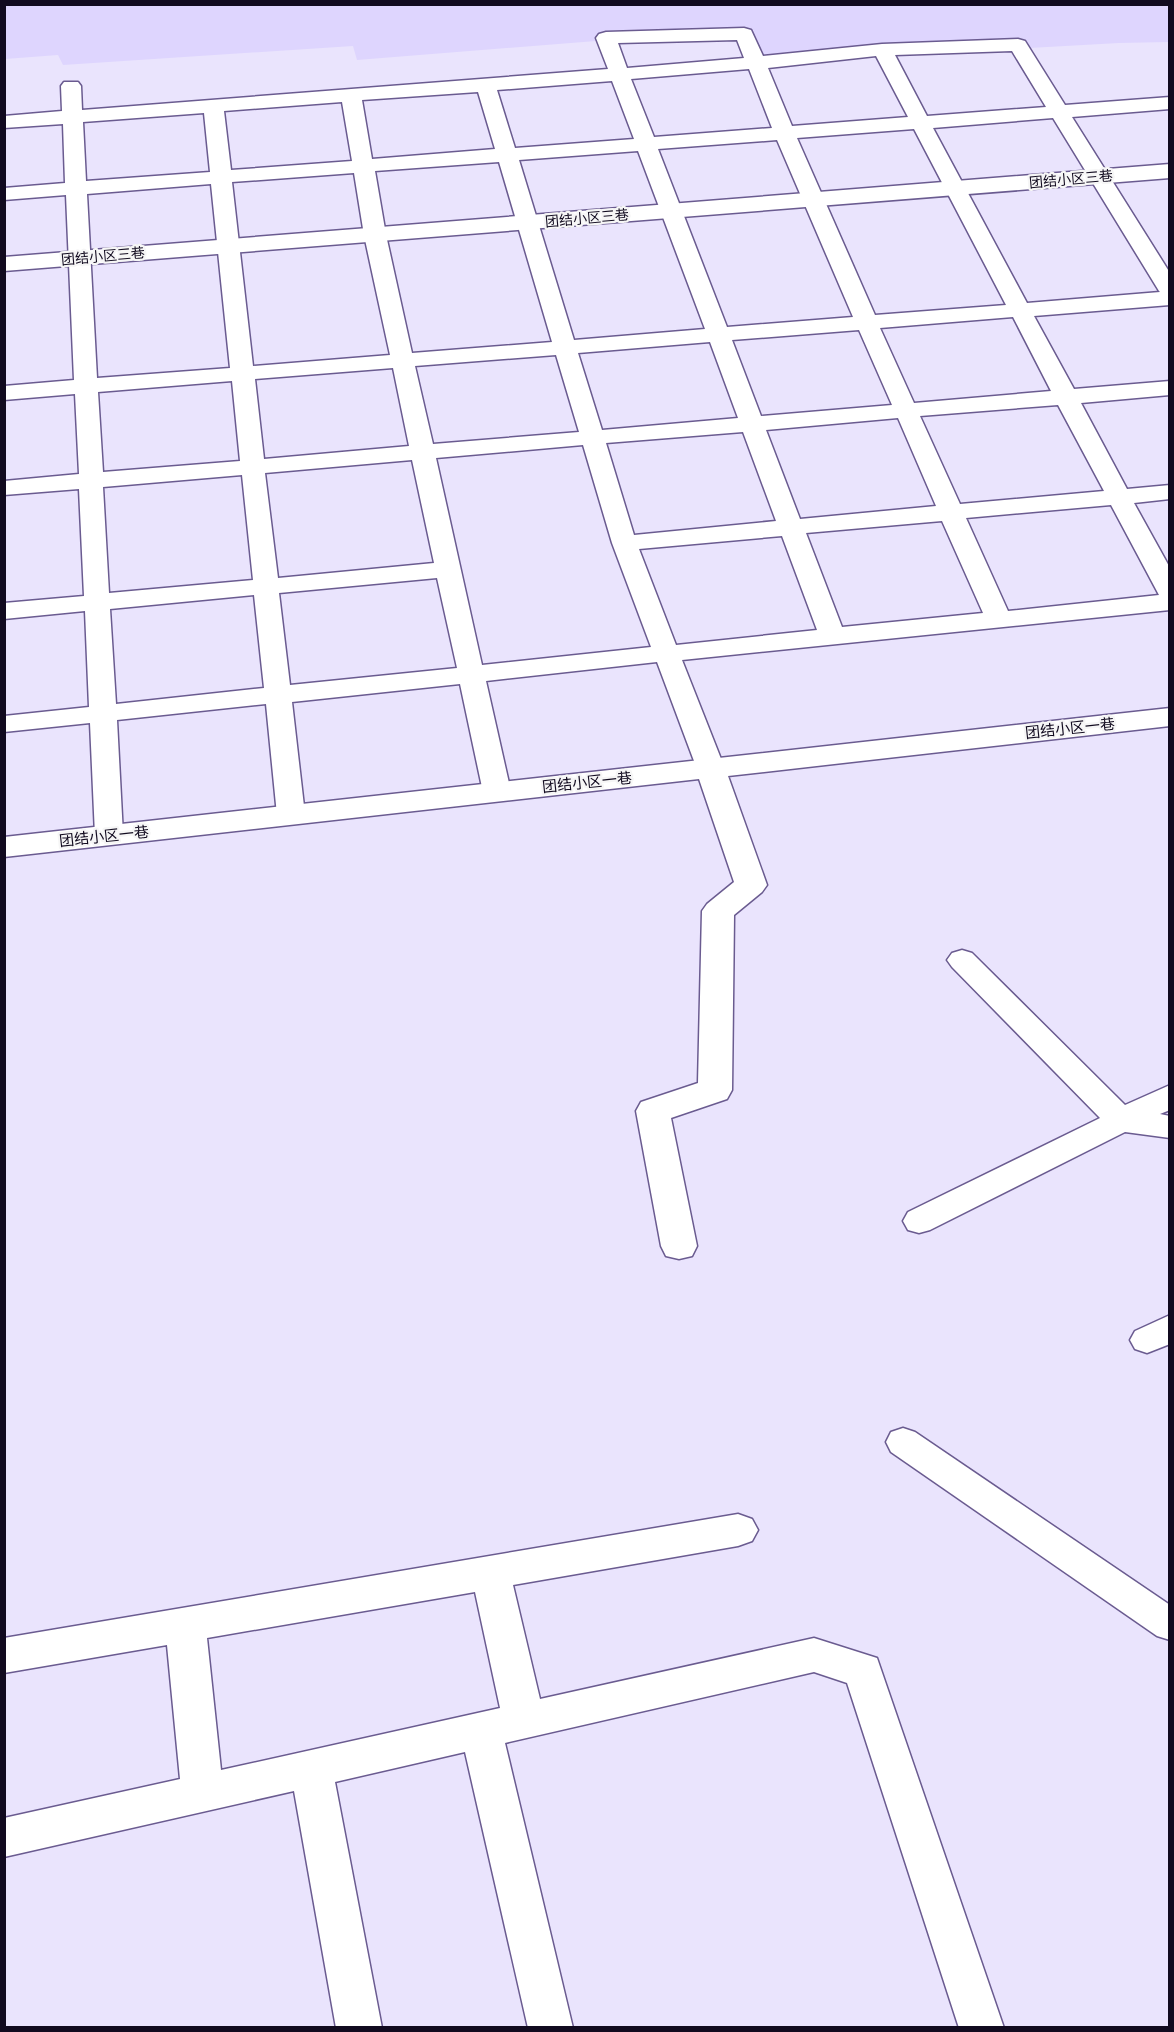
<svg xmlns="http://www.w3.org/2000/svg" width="1174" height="2032" font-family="'PT Sans Narrow','Noto Sans SC',sans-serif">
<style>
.built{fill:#ded5fe}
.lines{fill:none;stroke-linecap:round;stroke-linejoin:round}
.service-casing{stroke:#6a5b90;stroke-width:3}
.minor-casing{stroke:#6a5b90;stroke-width:3}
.service{fill:#fff;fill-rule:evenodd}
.minor{fill:#fff;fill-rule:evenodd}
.labels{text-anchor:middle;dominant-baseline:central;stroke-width:4.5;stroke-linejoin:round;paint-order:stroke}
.far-street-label{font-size:14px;fill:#110a1f;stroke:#f6f6f6}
.street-label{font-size:15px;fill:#110a1f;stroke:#f6f6f6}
</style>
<rect width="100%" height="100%" fill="#eae4fd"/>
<!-- built -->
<polygon class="built" points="5,4 1170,5 1169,42 1119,43 755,63 734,30 357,60 353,46 63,65 58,55 5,59"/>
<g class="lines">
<defs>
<g id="service">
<path d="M 744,28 L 751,30 L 763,56 L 882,44 L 1018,39 L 1025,41 L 1065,105 L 1170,97 L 1170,109 L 1072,117 L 1170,273 L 1170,305 L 1034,316 L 1074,389 L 1170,381 L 1170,395 L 1081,403 L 1127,489 L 1170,485 L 1170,499 L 1134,503 L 1170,568 L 1170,610 L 682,660 L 725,769 L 721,775 L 711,778 L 701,775 L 697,769 L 657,662 L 486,681 L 511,792 L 507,798 L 497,801 L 487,798 L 483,792 L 460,684 L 292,702 L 305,815 L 301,821 L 291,824 L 281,821 L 277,815 L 266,704 L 117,720 L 123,835 L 119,841 L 109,844 L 99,841 L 95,835 L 90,723 L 4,732 L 4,716 L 89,707 L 85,611 L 4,619 L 4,603 L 84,596 L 79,489 L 4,495 L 4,481 L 79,474 L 75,394 L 4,400 L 4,386 L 74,380 L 66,195 L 4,200 L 4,188 L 65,183 L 63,124 L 4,128 L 4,116 L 62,111 L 61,86 L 64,82 L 78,82 L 81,86 L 82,110 L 608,69 L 596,38 L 599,34 L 606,32 ZM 737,40 L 744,58 L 627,68 L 618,43 ZM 1012,51 L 1046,107 L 927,116 L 895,55 ZM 876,56 L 908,117 L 792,126 L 768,68 ZM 749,69 L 772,128 L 654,137 L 631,79 ZM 612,81 L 634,139 L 515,148 L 497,90 ZM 478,92 L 495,149 L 372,159 L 362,100 ZM 342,102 L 352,161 L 231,170 L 224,111 ZM 204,113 L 210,172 L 86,181 L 83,122 ZM 1053,118 L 1159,291 L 1160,292 L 1027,303 L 933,128 ZM 914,129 L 1006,305 L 875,315 L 797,138 ZM 777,140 L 853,317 L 727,327 L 658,149 ZM 638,151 L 705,329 L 574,340 L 519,160 ZM 499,162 L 552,342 L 412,353 L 386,235 L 375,171 ZM 354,173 L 364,235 L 390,355 L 253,366 L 232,182 ZM 211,184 L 230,368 L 97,378 L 87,194 ZM 1013,317 L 1051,391 L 914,403 L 880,328 ZM 859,330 L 892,405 L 761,416 L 732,340 ZM 710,342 L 738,418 L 602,430 L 578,353 ZM 556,355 L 579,432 L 433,444 L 415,366 ZM 393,368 L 409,446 L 264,459 L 255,379 ZM 232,381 L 240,461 L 103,472 L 98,392 ZM 1058,405 L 1104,491 L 960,504 L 920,416 ZM 898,418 L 936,506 L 800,519 L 766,430 ZM 743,432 L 776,521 L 634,535 L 606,443 ZM 583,445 L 612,543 L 651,647 L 482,665 L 436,458 ZM 412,460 L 434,563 L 278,578 L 265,473 ZM 242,475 L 253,580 L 109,593 L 103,487 ZM 1111,505 L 1159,595 L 1008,611 L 966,518 ZM 942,521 L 983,613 L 842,627 L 806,533 ZM 782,536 L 817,630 L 676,645 L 639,549 ZM 437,578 L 457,668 L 290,685 L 279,593 ZM 254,595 L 264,688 L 116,704 L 110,609 Z"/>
<polygon points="962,950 972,953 1125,1105 1170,1085 1170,1110 1160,1114 1170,1116 1170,1138 1125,1132 930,1230 919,1233 908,1230 903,1221 908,1212 1100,1118 952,967 947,960 952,953"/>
<polygon points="1170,1315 1170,1344 1147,1353 1135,1349 1130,1340 1135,1331"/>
<polygon points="903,1428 915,1432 1170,1605 1170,1640 1157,1636 891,1452 886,1442 891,1432"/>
</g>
<g id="minor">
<polygon points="1170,164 1170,178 4,271 4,257"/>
<polygon points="1170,708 1170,726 728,776 767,885 762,892 734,915 732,1090 727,1099 671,1118 697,1246 692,1256 679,1259 666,1256 661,1246 636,1111 641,1102 698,1083 702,911 707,904 734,882 699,779 4,857 4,837"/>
<path d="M 738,1514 L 752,1519 L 758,1530 L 752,1541 L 738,1546 L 513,1585 L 540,1699 L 814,1638 L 877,1658 L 1004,2028 L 959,2028 L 847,1683 L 814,1672 L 505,1743 L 573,2028 L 528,2028 L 465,1752 L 335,1782 L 382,2028 L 336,2028 L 294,1791 L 4,1857 L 4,1818 L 180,1779 L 167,1645 L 4,1673 L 4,1638 ZM 475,1592 L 500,1708 L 221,1770 L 207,1638 Z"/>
</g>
</defs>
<!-- service casing -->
<use href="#service" class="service-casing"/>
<!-- minor casing -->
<use href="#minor" class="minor-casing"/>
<!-- service -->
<use href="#service" class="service"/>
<!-- minor -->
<use href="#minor" class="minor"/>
</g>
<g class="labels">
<!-- far-street labels -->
<g class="far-street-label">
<text transform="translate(1071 179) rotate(-5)">团结小区三巷</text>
<text transform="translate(587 218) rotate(-5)">团结小区三巷</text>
<text transform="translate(103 256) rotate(-5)">团结小区三巷</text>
</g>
<!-- street labels -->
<g class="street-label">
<text transform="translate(1070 728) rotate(-6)">团结小区一巷</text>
<text transform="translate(587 782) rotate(-6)">团结小区一巷</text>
<text transform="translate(104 836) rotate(-6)">团结小区一巷</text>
</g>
</g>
<!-- border -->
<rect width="1174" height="2032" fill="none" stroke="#110a1f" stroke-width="12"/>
</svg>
